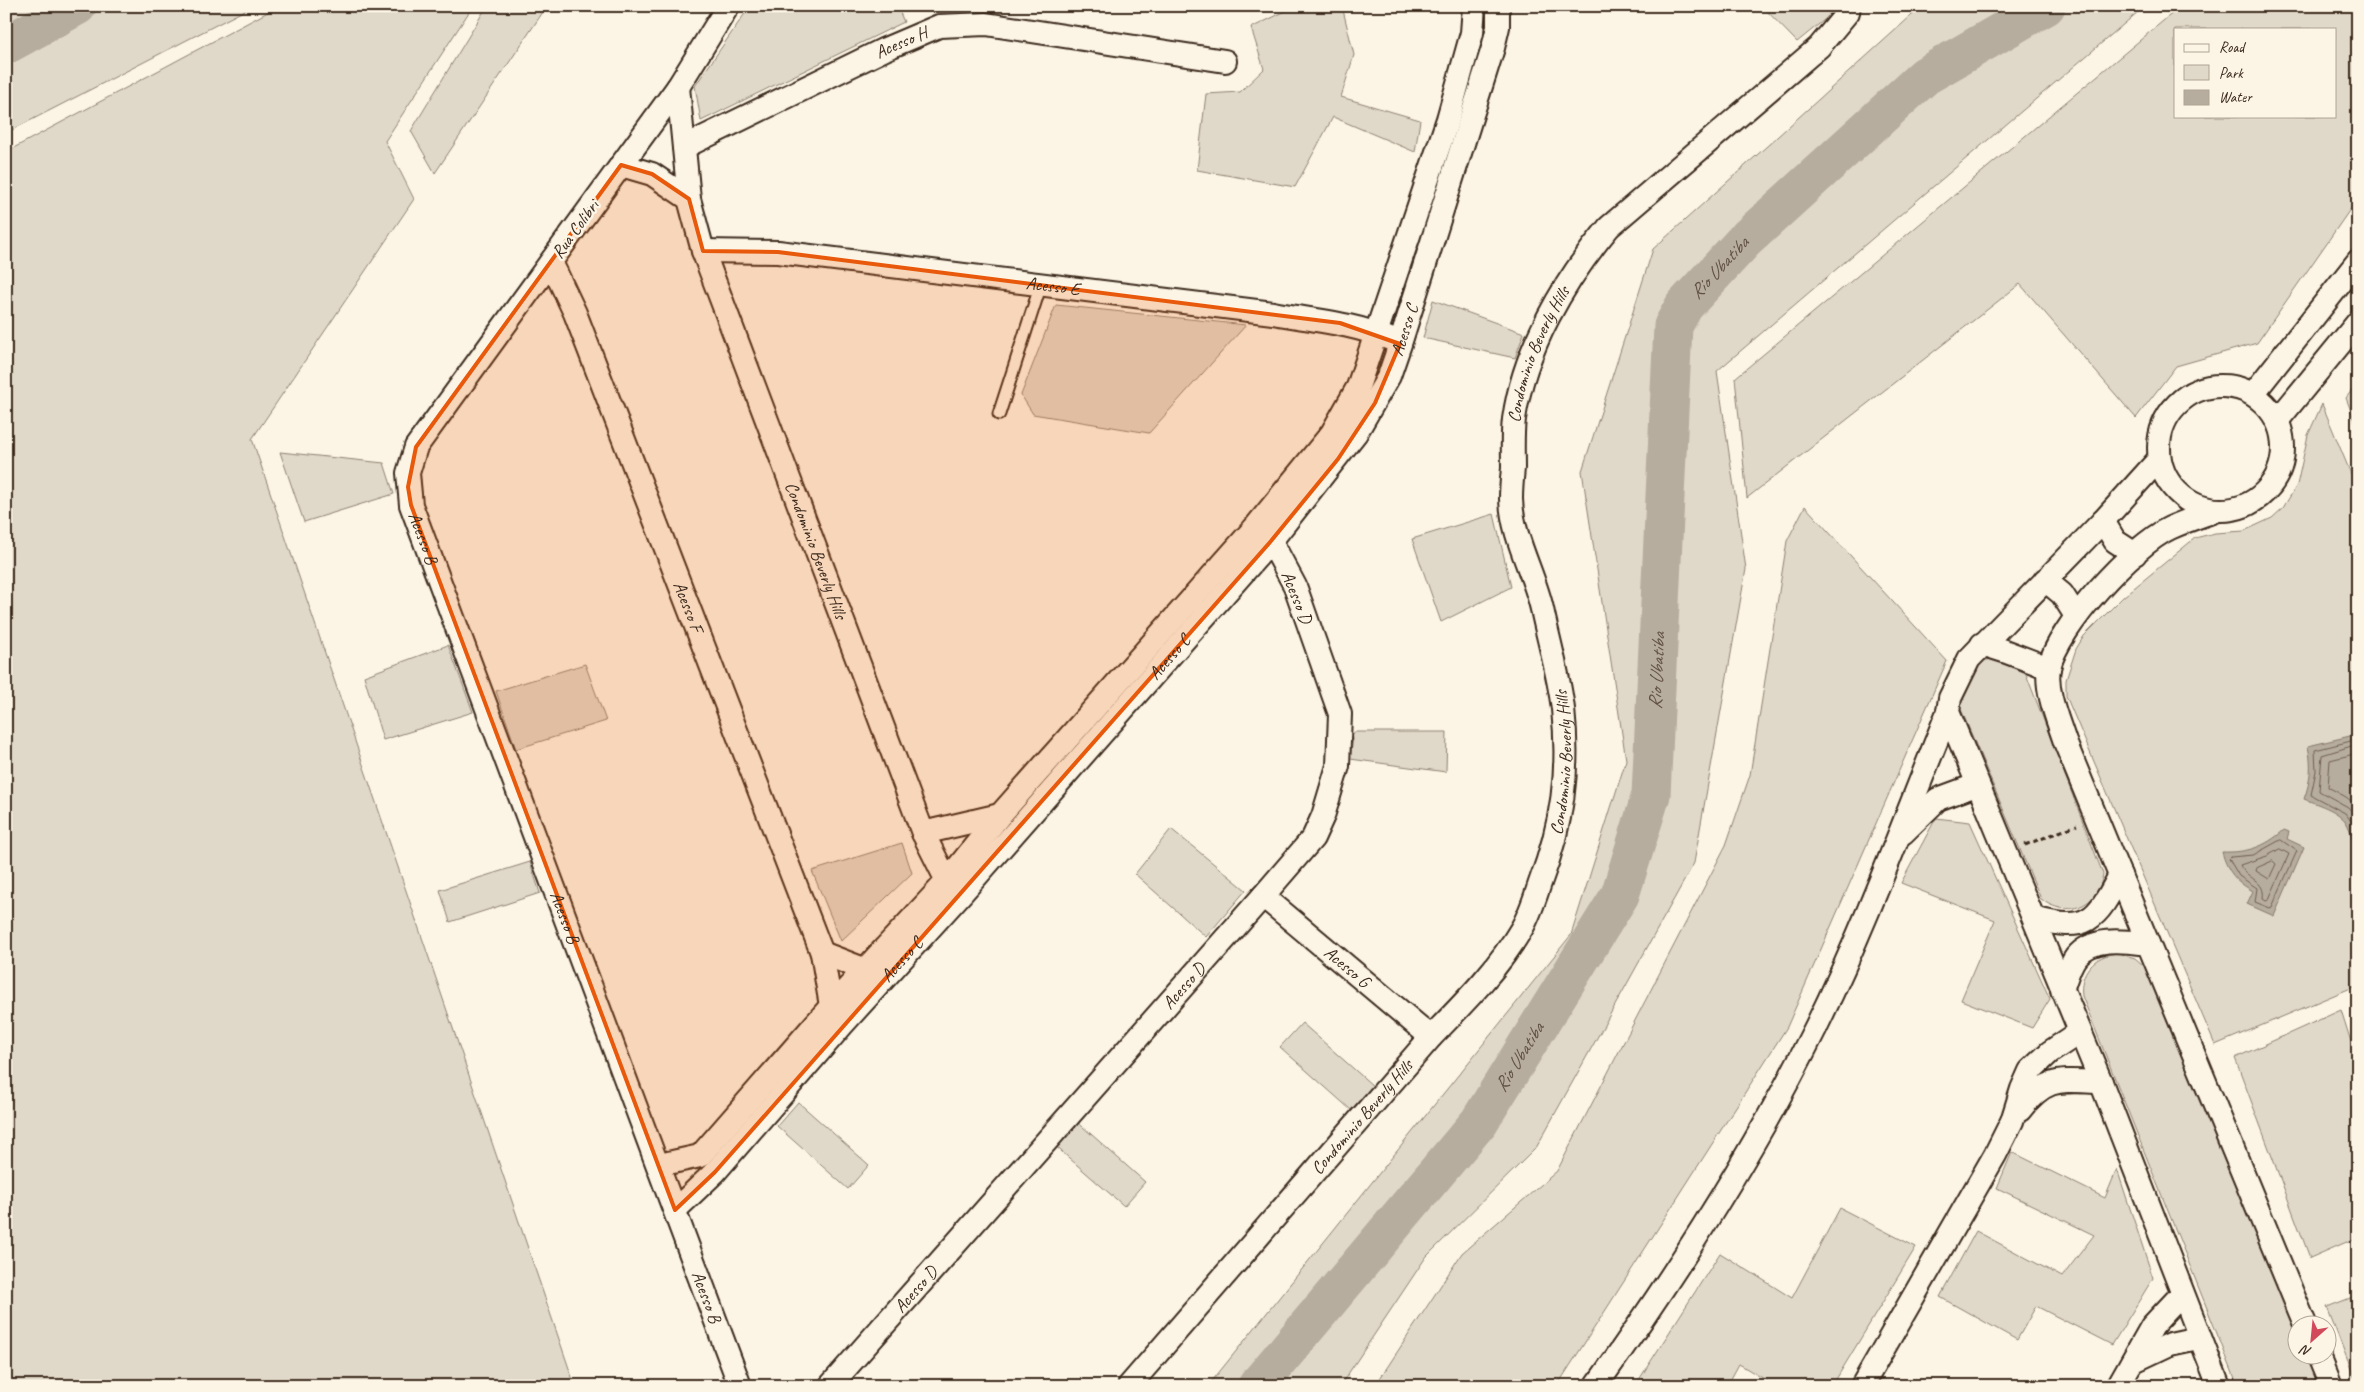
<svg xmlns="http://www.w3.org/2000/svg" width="2364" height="1392" font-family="Caveat,sans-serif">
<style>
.green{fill:#e0d8c8;stroke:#8e8173;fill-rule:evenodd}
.water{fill:#b7ad9e;stroke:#85796b}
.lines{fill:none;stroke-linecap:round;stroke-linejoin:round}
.shore{stroke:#6d5e51;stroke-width:1}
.river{stroke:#b7ad9e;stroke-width:39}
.service-casing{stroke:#3b2a1e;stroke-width:15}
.minor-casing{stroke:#3b2a1e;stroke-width:26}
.path{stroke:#3b2a1e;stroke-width:3;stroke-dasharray:5 4;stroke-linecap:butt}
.service{stroke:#fcf5e5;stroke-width:11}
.minor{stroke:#fcf5e5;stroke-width:22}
.marked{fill:#e8590c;fill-opacity:0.2;stroke:#e8590c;stroke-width:4;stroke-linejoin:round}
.labels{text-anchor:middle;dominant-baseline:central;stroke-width:5;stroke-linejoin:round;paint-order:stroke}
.street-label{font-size:18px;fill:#3b2a1e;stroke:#fcf5e5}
.water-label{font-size:19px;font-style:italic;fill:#605144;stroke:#fcf5e5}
</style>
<rect width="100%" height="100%" fill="#fcf5e5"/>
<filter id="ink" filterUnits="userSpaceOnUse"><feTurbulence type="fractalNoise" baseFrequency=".02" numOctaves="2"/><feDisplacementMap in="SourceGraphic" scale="10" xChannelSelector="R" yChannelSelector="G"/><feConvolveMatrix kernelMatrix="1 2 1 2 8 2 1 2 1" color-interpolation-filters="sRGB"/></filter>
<g filter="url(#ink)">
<!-- green -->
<g class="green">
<polygon points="6,6 253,6 6,133"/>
<polygon points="279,6 473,6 385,141 414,199 252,439 575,1386 6,1386 6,152"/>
<polygon points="487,6 547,6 435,173 411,131"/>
<polygon points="750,6 897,6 904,22 701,121 695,86"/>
<polygon points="1296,6 1342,6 1354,55 1341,97 1420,120 1415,152 1333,117 1295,187 1197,170 1206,94 1240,92 1264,69 1251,28"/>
<polygon points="1762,6 1830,6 1829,16 1797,42"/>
<polygon points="1922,6 2145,6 1717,371 1746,569 1694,863 1536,1148 1426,1257 1340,1386 1208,1386 1571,935 1626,760 1582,471 1653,249"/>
<path d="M 2181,6 L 2358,6 L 2358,198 L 2257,343 L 2176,366 L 2136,418 L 2020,284 L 1747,498 L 1735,378 ZM 2175,29 L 2335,29 L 2335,116 L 2175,116 Z"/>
<polygon points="1433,300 1524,333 1515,358 1423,338"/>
<polygon points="1056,305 1246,325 1149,433 1033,414 1021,395"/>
<polygon points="2358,382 2358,429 2346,398"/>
<polygon points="2322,404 2358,491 2358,985 2215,1045 2066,696 2066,680 2076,649 2084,636 2123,597 2195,538 2215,533 2244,531 2272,518 2283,508 2297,485 2308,435"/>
<polygon points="280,452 384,463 394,494 304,522"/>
<polygon points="1805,506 1947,661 1787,1027 1557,1386 1375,1386 1462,1253 1557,1171 1726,845 1750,775 1787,541"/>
<polygon points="1494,514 1511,587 1441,622 1412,539"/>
<polygon points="448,645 473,712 383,740 364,676"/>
<path d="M 1996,658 L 2020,668 L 2026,674 L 2103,874 C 2099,907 2066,919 2041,899 L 1960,707 L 1965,673 L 1978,662 Z"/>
<polygon points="585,664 606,721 516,749 496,691"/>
<polygon points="1354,732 1447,732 1446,772 1350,759"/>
<polygon points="1936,818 1970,822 2050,999 2032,1028 1961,1000 1995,920 1901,883"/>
<polygon points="1171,829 1246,890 1206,937 1135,874"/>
<polygon points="902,843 912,873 841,941 812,871"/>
<polygon points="530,862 540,893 450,922 440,890"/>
<path d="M 2118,953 L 2135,958 L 2149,970 L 2296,1326 L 2296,1354 L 2308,1355 L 2321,1386 L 2238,1386 L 2082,996 C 2079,972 2094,955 2118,953 Z"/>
<polygon points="2341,1010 2358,1064 2358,1237 2310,1258 2235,1058"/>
<polygon points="1302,1023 1373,1086 1351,1110 1280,1047"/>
<polygon points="798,1102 869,1165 848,1189 777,1126"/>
<polygon points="1074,1119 1145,1182 1124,1206 1053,1144"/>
<polygon points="2012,1152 2105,1198 2117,1169 2153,1278 2112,1345 2036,1306 2017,1340 1940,1297 1976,1231 2062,1277 2094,1235 1997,1188"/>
<polygon points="1840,1208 1916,1247 1832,1386 1776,1386 1739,1364 1727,1386 1635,1386 1720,1253 1792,1298"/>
<polygon points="2358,1295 2358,1381 2356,1382 2327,1307"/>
</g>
<!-- water -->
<g class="water">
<path d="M 2358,725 L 2358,850 C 2352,844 2353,836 2349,828 C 2343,811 2319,805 2304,799 C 2311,780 2312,765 2308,746 L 2350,736 Z"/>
<path d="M 2284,830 L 2289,832 L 2287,839 L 2304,847 L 2274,916 L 2247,904 L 2253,891 C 2236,882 2227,871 2222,852 C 2247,853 2265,847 2284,830 Z"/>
</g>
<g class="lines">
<!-- shore -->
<g class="shore">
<polyline points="2358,734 2351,741 2315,750 2316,771 2311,795 2345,813 2354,825 2358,840"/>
<polyline points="2358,744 2322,755 2319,791 2348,807 2358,819"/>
<polyline points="2358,753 2330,760 2328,787 2346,797 2358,806"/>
<polygon points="2281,840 2297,851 2272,907 2270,908 2255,902 2257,888 2239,876 2229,859 2231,857 2253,855"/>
<path d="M 2280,849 L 2289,854 L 2269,899 L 2266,900 L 2263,898 C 2266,880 2246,879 2240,865 L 2267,856 Z"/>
<polygon points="2273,861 2276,864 2269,879 2256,871 2257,868"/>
</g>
<!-- river -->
<g class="river">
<polyline points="6,45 77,6"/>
<path id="s1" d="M 1257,1386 L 1479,1122 L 1620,895 L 1651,795 L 1673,326 L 1684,306 L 1745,240 L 1925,76 L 2046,6"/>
</g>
<defs>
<polyline id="service" points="999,414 1041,284"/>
<g id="minor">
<path id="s2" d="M 728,6 L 678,87 L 416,447 L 408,473 L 411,505 L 740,1386"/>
<polyline points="678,87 689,199"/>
<path id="s3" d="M 684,147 L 885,49 L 939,26 L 986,24 L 1225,61"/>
<path id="s4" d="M 621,165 L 652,174 L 689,199 L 703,251 L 923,833 L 947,881 L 956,891"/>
<path id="s5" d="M 703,251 L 778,252 L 1273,313 C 1312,320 1353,323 1390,339"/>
<path id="s6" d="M 551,262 L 575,313 L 822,953 L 831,1006 L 837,1015"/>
<circle cx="2221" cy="448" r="62"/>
<polyline points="2253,394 2358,261"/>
<polyline points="2277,421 2358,322"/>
<polyline points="2159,459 2103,521 1969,659 1950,698 1948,712 2101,1082 2219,1386"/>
<path d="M 2217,510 C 2201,516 2185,521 2170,528 C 2133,545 2057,628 2049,668 C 2045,691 2058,720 2065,742 L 2305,1324"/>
<polyline points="2103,521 2115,541 2135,554"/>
<polyline points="2045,580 2062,594 2076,616"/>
<polyline points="1982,644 2004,651 2049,668"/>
<polyline points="923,833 1000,815"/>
<polyline points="1903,833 1938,799 1976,785"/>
<path id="s7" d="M 1263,896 L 1431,1037"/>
<path d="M 2034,918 C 2087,933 2096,921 2120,875"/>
<polyline points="822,953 866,970 875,977"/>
<path d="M 2062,990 C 2066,979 2069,966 2076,957 C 2093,936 2124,941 2148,944"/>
<path d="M 2020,1110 C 2047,1075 2061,1081 2101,1082"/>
<polyline points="659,1165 700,1156 831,1006 947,881 1000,815 1257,525 1332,433 1358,387 1448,119 1472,33 1474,6"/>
<path id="s8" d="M 675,1210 L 715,1172 L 843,1024 L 960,895 L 1271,541 L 1356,433 L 1389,376 L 1400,344 L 1493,48 L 1498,27 L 1498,6"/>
<polyline points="2318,1354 2331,1386"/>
<polyline points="2132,1362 2170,1344 2198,1338"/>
<path id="s9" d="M 830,1386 L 1263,896 L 1313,838 L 1323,816 L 1338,766 L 1340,714 L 1295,586 L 1271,541 L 1262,531"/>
<path id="s10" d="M 1129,1386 L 1431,1037 C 1464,1003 1498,969 1522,928 C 1530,914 1535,898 1540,883 C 1562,825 1570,771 1563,709 C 1559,676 1549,642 1542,609 C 1534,573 1512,537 1511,499 C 1511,489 1512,478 1513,468 C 1513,452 1512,435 1514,419 C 1524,349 1564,281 1609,227 L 1819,47 L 1848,12 L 1849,6"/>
<path d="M 1596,1386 C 1677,1272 1754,1152 1816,1027 C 1866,925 1905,818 1948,712"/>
<polyline points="1862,1386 1995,1155 2012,1121 2022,1089 2030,1071 2050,1052 2080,1032"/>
<polyline points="2118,1386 2152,1326 2182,1294"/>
</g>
</defs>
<!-- service casing -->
<use href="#service" class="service-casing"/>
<!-- minor casing -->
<use href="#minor" class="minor-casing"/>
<!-- path -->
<polyline class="path" points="2025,845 2077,825"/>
<!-- service -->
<use href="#service" class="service"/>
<!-- minor -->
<use href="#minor" class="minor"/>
</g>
</g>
<!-- marked area -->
<path class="marked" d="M 621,165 L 652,174 L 689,199 L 703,251 L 778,252 L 1340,323 L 1400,344 L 1375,403 L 1338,459 L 1271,541 L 715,1172 L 675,1210 L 411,505 L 408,487 L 416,447 Z"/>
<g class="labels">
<!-- street labels -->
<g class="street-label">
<text stroke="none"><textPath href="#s3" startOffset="241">Acesso H</textPath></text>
<text transform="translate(575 229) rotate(-54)">Rua Colibri</text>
<text stroke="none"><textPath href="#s5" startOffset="352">Acesso E</textPath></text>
<text stroke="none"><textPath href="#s8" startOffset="1148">Acesso C</textPath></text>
<text stroke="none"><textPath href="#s10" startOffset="1196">Condominio Beverly Hills</textPath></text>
<text stroke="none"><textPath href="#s2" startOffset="635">Acesso B</textPath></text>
<text stroke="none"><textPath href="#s4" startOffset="451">Condominio Beverly Hills</textPath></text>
<text transform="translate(1297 597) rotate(68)">Acesso D</text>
<text stroke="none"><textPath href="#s6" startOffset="371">Acesso F</textPath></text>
<text stroke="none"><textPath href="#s8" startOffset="742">Acesso C</textPath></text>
<text stroke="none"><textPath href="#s10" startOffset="776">Condominio Beverly Hills</textPath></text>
<text stroke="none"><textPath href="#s2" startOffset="1040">Acesso B</textPath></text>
<text stroke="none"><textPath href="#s8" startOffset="338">Acesso C</textPath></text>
<text stroke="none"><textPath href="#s7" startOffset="110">Acesso G</textPath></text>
<text stroke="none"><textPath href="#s9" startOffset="534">Acesso D</textPath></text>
<text stroke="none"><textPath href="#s10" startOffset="356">Condominio Beverly Hills</textPath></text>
<text stroke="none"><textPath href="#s9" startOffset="129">Acesso D</textPath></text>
<text stroke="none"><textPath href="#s2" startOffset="1445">Acesso B</textPath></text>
</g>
<!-- water labels -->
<g class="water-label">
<text stroke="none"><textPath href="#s1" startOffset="1261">Rio Ubatiba</textPath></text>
<text stroke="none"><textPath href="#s1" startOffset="841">Rio Ubatiba</textPath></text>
<text stroke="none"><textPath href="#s1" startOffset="421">Rio Ubatiba</textPath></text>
</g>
</g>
<!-- margin -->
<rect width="2364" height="1392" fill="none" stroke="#fcf5e5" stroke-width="25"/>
<rect x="12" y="12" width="2339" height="1367" fill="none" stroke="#3b2a1e" stroke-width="2" filter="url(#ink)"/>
<!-- legend -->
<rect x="2174" y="28" width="162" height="90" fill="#fcf5e5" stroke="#afa495"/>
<rect x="2184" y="44" width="25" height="8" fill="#fcf5e5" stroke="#afa495"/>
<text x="2219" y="52" font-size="15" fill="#3b2a1e">Road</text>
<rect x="2184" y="65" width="25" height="15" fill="#e0d8c8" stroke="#afa495"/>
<text x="2219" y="78" font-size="15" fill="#3b2a1e">Park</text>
<rect x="2184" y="90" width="25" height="15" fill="#b7ad9e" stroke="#afa495"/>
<text x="2219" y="102" font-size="15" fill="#3b2a1e">Water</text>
<!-- north arrow -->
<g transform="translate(2312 1340) rotate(207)"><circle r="24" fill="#fcf5e5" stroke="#afa495"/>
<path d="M0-4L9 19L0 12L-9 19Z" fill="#d1495b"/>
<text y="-8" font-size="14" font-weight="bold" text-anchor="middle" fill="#3b2a1e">N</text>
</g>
</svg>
